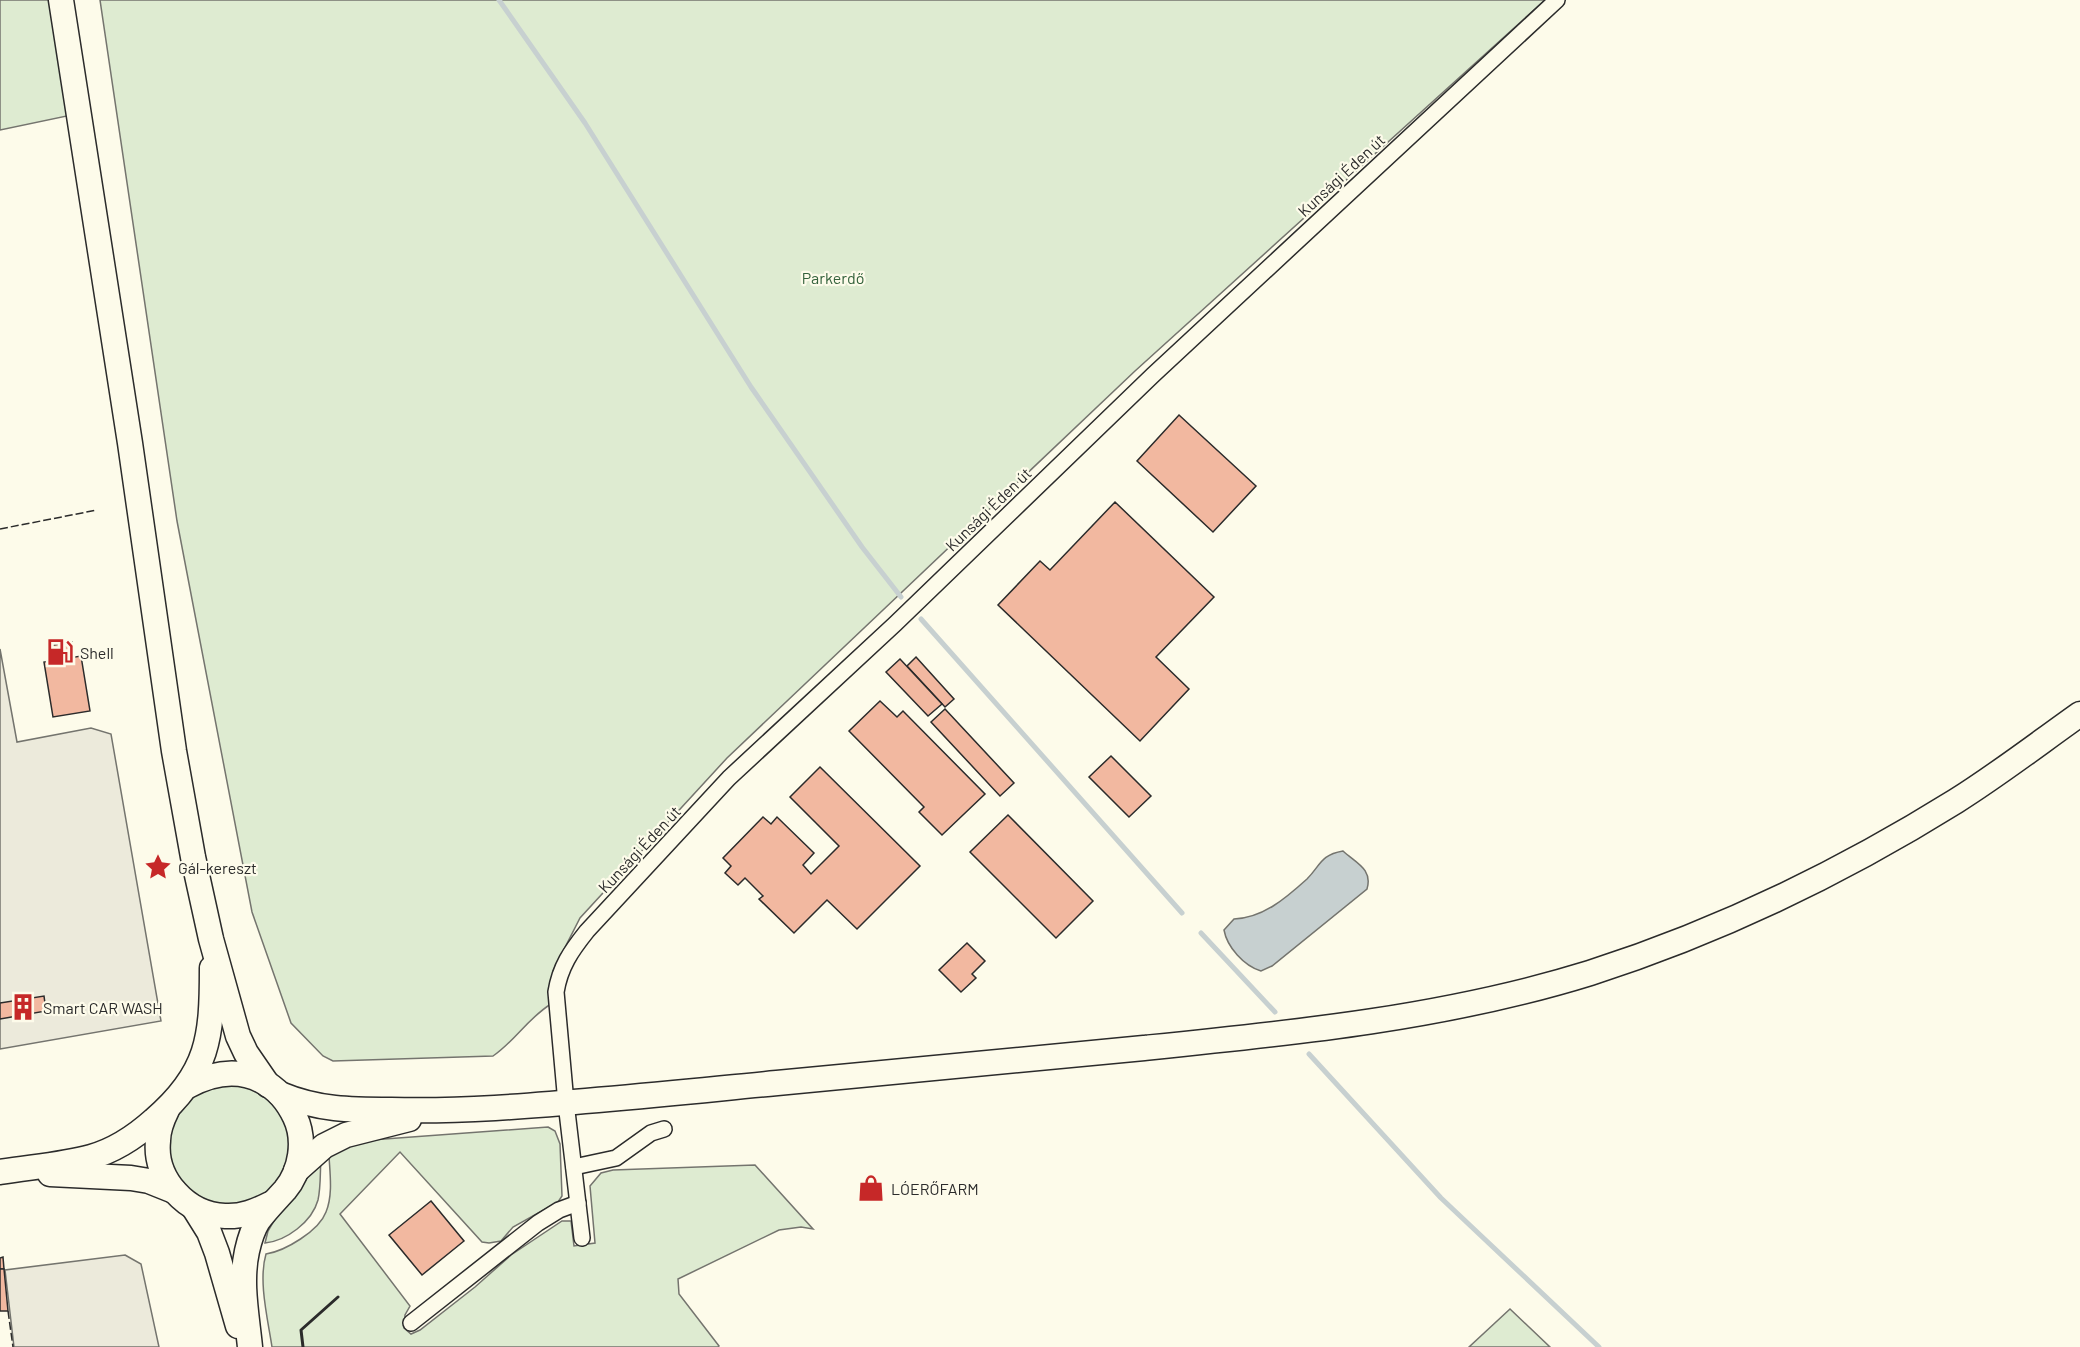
<svg xmlns="http://www.w3.org/2000/svg" width="2080" height="1347" font-family="Barlow,sans-serif">
<style>
.green{fill:#deebd1;stroke:#74746e;stroke-width:1.5}
.parking{fill:#eceadb;stroke:#74746e;stroke-width:1.5}
.water{fill:#c7d0d0;stroke:#74746e;stroke-width:1.5}
.lines{fill:none;stroke-linecap:round;stroke-linejoin:round}
.stream{stroke:#c7d0d0;stroke-width:5}
.building{fill:#f2b8a0;stroke:#2b2b2b;stroke-width:1.5}
.street-casing{stroke:#2b2b2b;stroke-width:18}
.primary-casing{stroke:#2b2b2b;stroke-width:27}
.street{stroke:#fdfbea;stroke-width:15}
.primary{stroke:#fdfbea;stroke-width:24}
.fence{stroke:#2b2b2b;stroke-width:1.5;stroke-dasharray:8 3;stroke-linecap:butt}
.wall{stroke:#2b2b2b;stroke-width:3}
.labels{text-anchor:middle;dominant-baseline:central;stroke-width:4.5;stroke-linejoin:round;paint-order:stroke}
.street-label{font-size:16px;fill:#2b2b2b;stroke:#fdfbea}
.park-label{font-size:16px;fill:#34623c;stroke:#fdfbea}
.poi-label{font-size:16px;fill:#2b2b2b;stroke:#fdfbea;text-anchor:start}
</style>
<rect width="100%" height="100%" fill="#fdfbea"/>
<!-- green -->
<g class="green">
<polygon points="0,0 52,0 67,116 0,130"/>
<path d="M 100,0 L 1545,0 L 1135,371 L 727,758 L 580,918 L 553,971 L 551,1004 C 528,1018 515,1041 493,1056 L 333,1061 L 323,1056 L 291,1023 L 252,912 L 177,521 Z"/>
<polygon points="238,1076 291,1112 286,1185 230,1214 170,1180 164,1169 175,1102"/>
<path d="M 548,1127 L 555,1131 L 560,1144 L 562,1196 L 558,1202 L 513,1227 L 501,1241 L 489,1243 L 482,1242 L 400,1152 L 340,1214 L 410,1306 L 405,1315 L 404,1328 L 411,1334 L 420,1330 L 475,1287 L 511,1255 L 562,1221 L 571,1221 L 574,1246 L 595,1243 L 590,1186 L 601,1173 L 613,1170 L 755,1165 L 813,1229 L 801,1227 L 779,1230 L 678,1279 L 679,1294 L 719,1346 L 718,1347 L 272,1347 C 268,1320 258,1281 266,1254 C 285,1251 319,1231 326,1212 C 333,1195 330,1174 329,1156 L 342,1147 L 371,1140 Z"/>
<path d="M 321,1157 C 320,1171 321,1187 318,1200 C 312,1222 286,1241 265,1243 L 268,1231 L 279,1212 L 294,1197 Z"/>
<polygon points="1510,1309 1550,1347 1469,1347"/>
</g>
<!-- parking -->
<g class="parking">
<polygon points="0,649 17,742 91,728 111,734 161,1021 0,1049"/>
<polygon points="125,1255 141,1264 159,1347 14,1347 5,1270"/>
</g>
<!-- water -->
<path class="water" d="M 1343,851 C 1356,863 1373,869 1367,889 L 1272,966 L 1261,971 C 1244,966 1227,947 1224,930 L 1234,919 C 1263,918 1286,898 1307,879 C 1321,865 1320,855 1343,851 Z"/>
<g class="lines">
<!-- stream -->
<g class="stream">
<polyline points="499,0 585,123 751,387 862,547 901,597"/>
<polyline points="921,619 1182,913"/>
<polyline points="1201,933 1275,1012"/>
<polyline points="1309,1054 1441,1198 1599,1347"/>
</g>
</g>
<!-- building -->
<g class="building">
<polygon points="1179,415 1256,486 1213,532 1137,461"/>
<polygon points="1115,502 1214,597 1156,657 1189,689 1140,741 998,605 1040,561 1050,570"/>
<polygon points="72,642 74,657 49,661 47,646"/>
<polygon points="81,656 90,711 53,717 44,662"/>
<polygon points="916,657 954,699 945,707 907,666"/>
<polygon points="900,659 942,704 928,716 886,672"/>
<polygon points="880,701 897,717 903,711 985,794 942,835 919,812 924,807 849,731"/>
<polygon points="945,709 1014,783 1000,796 931,722"/>
<polygon points="1111,756 1151,796 1129,817 1089,777"/>
<polygon points="820,767 920,866 857,929 827,900 794,933 759,899 763,896 745,878 738,885 725,873 731,866 723,858 763,817 771,824 777,817 814,853 803,865 811,874 839,846 790,797"/>
<polygon points="1008,815 1093,901 1056,938 970,852"/>
<polygon points="967,943 985,961 972,974 976,978 961,992 939,970"/>
<polygon points="44,996 46,1011 0,1019 0,1003"/>
<polygon points="431,1201 464,1241 422,1275 389,1235"/>
<polygon points="3,1257 4,1269 0,1269 0,1258"/>
<polygon points="0,1269 4,1269 8,1311 0,1311"/>
</g>
<g class="lines">
<defs>
<g id="street">
<polyline points="574,1167 616,1158 651,1133 664,1129"/>
<path d="M 582,1238 L 566,1103 L 556,992 C 560,967 571,951 587,931 L 729,778 L 895,624 L 1153,375 L 1557,0"/>
<polyline points="411,1323 538,1223 559,1210 578,1203"/>
</g>
<g id="primary">
<polyline points="61,0 130,443 174,751 193,857 211,939 238,1036 246,1053 268,1085"/>
<path d="M 188,1086 C 212,1073 237,1068 262,1081 C 278,1089 288,1102 295,1117 C 306,1140 301,1171 285,1190 C 275,1201 266,1210 258,1221 C 253,1229 249,1242 247,1251 C 240,1282 247,1316 250,1347"/>
<path d="M 280,1094 C 318,1110 351,1110 391,1110 C 426,1111 460,1110 495,1108 C 589,1102 683,1092 777,1083 C 899,1071 1021,1059 1144,1048 C 1293,1033 1445,1018 1590,973 C 1718,932 1842,872 1956,801 C 1999,774 2039,743 2080,714"/>
<path d="M 167,1110 C 162,1120 158,1130 158,1141 C 154,1179 187,1215 225,1216 C 242,1217 256,1211 270,1204"/>
<polyline points="296,1171 324,1146 346,1135 409,1119"/>
<path d="M 0,1172 C 30,1167 62,1165 91,1157 C 116,1150 135,1137 154,1120 C 209,1073 212,1037 212,968"/>
<polyline points="50,1174 131,1178 149,1181 174,1191"/>
<polyline points="194,1208 209,1232 217,1253 238,1326"/>
</g>
</defs>
<!-- street casing -->
<use href="#street" class="street-casing"/>
<!-- primary casing -->
<use href="#primary" class="primary-casing"/>
<!-- street -->
<use href="#street" class="street"/>
<!-- primary -->
<use href="#primary" class="primary"/>
<!-- fence -->
<g class="fence">
<polyline points="0,529 97,510"/>
<polyline points="8,1311 13,1347"/>
</g>
<!-- wall -->
<polyline class="wall" points="303,1347 301,1330 338,1297"/>
</g>
<!-- icons -->
<defs>
<symbol id="fuel-bare" viewBox="-9 -9 18 18"><path d="M-5.5-6h7V0h2V4h1.3V-2.5L3-4.5l.8-.8L6-3V5H2.5V1h-1V6h-7ZM-4.2-4.7v3.2H.2V-4.7Z" fill="#c62828" stroke="#fdfbea" stroke-width="2.5" paint-order="stroke"/></symbol>
<symbol id="sight-bare" viewBox="-9 -9 18 18"><path d="M0-6L1.8-2.2L6-1.7L2.9 1.2L3.7 5.4L0 3.3L-3.7 5.4L-2.9 1.2L-6-1.7L-1.8-2.2Z" fill="#c62828" stroke="#fdfbea" stroke-width="2.5" paint-order="stroke"/></symbol>
<symbol id="building-bare" viewBox="-9 -9 18 18"><path d="M-4-6H4V6H1V3H-1V6H-4ZM-2.5-4.3h1.7v1.8h-1.7ZM.8-4.3h1.7v1.8H.8ZM-2.5-1h1.7V.8h-1.7ZM.8-1h1.7V.8H.8Z" fill="#c62828" stroke="#fdfbea" stroke-width="2.5" paint-order="stroke"/></symbol>
<symbol id="shop-bare" viewBox="-9 -9 18 18"><path d="M-5-2.5h2.3a2.7 3.5 0 0 1 5.4 0H5L5.5 6h-11ZM-1.5-2.5h3a1.5 2.3 0 0 0-3 0Z" fill="#c62828" stroke="#fdfbea" stroke-width="2.5" paint-order="stroke"/></symbol>
</defs>
<g fill-rule="evenodd">
<use href="#fuel-bare" x="41" y="633" width="38" height="38"/>
<use href="#sight-bare" x="139" y="848" width="38" height="38"/>
<use href="#building-bare" x="4" y="988" width="38" height="38"/>
<use href="#shop-bare" x="852" y="1169" width="38" height="38"/>
</g>
<g class="labels">
<!-- street labels -->
<g class="street-label">
<text transform="translate(1341 175) rotate(-43)">Kunsági Éden út</text>
<text transform="translate(988 509) rotate(-44)">Kunsági Éden út</text>
<text transform="translate(639 849) rotate(-47)">Kunsági Éden út</text>
</g>
<!-- park labels -->
<g class="park-label">
<text x="833" y="277">Parkerdő</text>
</g>
<!-- poi labels -->
<g class="poi-label">
<text x="80" y="652">Shell</text>
<text x="178" y="867">Gál-kereszt</text>
<text x="43" y="1007">Smart CAR WASH</text>
<text x="891" y="1188">LÓERŐFARM</text>
</g>
</g>
</svg>
